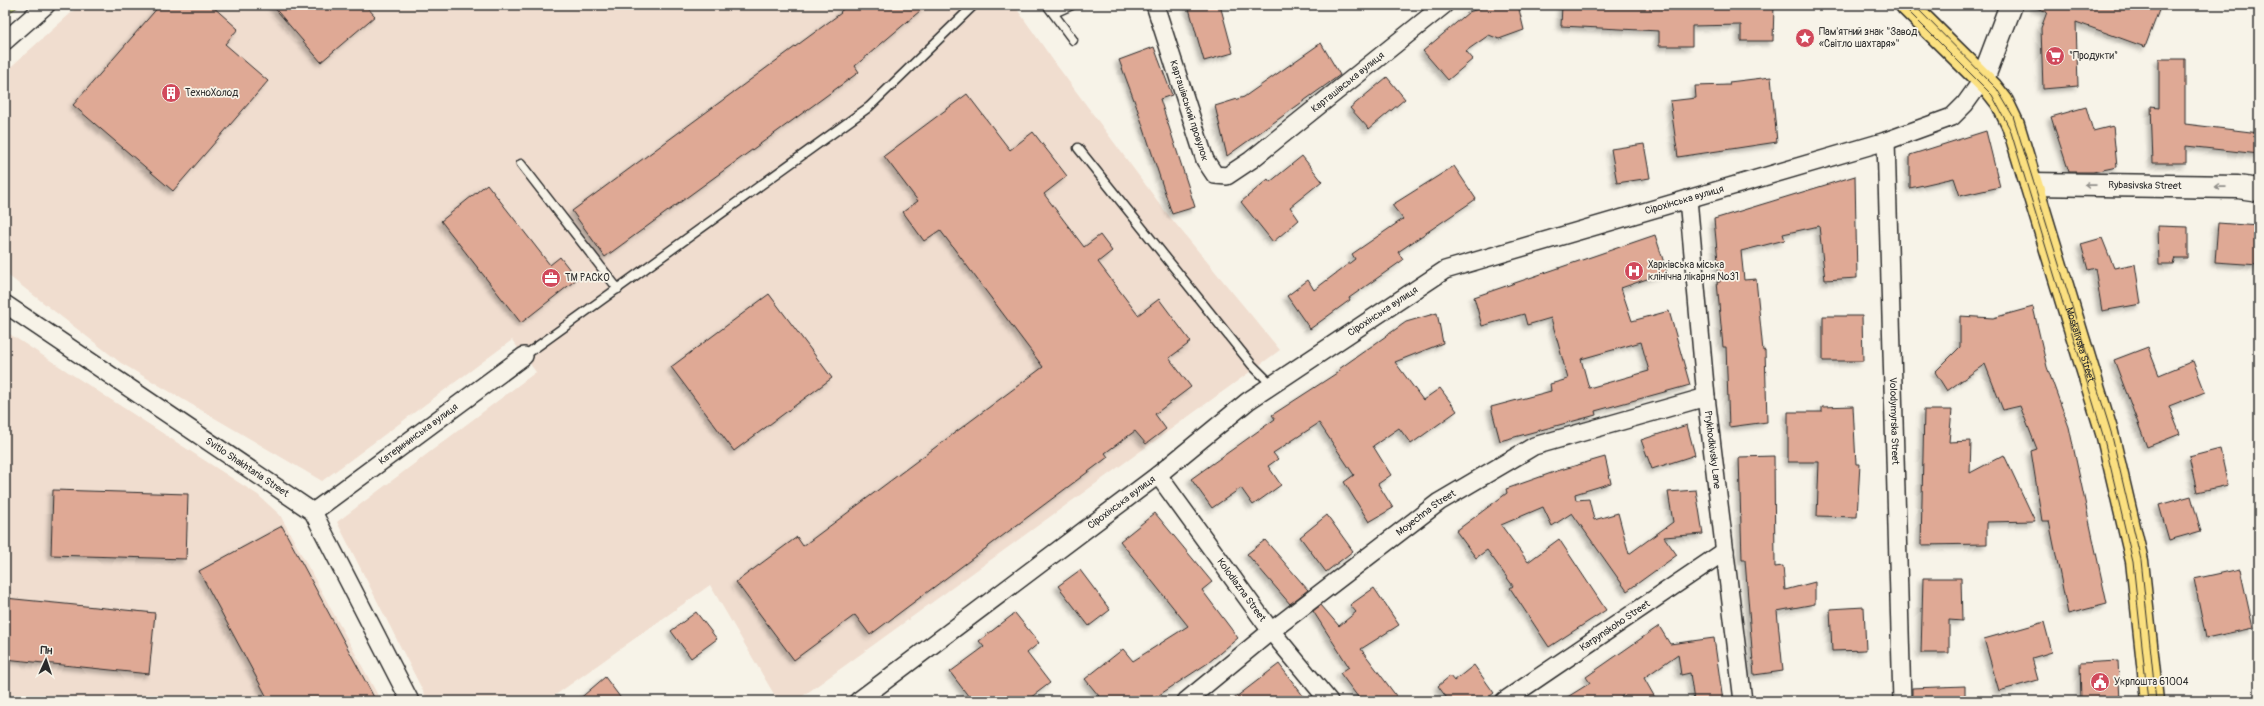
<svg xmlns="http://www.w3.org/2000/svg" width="2264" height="706" font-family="Pangolin,sans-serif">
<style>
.built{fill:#f0ddcf}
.green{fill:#c8d386;stroke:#7a7f58}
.building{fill:#dfa995;stroke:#2b2b2b;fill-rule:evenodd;filter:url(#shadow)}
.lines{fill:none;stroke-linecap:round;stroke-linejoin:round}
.lane-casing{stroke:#2b2b2b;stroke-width:11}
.street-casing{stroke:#2b2b2b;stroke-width:20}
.secondary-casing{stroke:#2b2b2b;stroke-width:25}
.primary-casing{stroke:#2b2b2b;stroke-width:25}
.lane{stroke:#f7f3e8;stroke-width:8}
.street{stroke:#f7f3e8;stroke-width:17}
.secondary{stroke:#f7f3e8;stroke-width:22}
.primary{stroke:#fbe080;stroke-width:22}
.tram{stroke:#2b2b2b;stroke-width:1}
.oneway{stroke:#918f8a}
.labels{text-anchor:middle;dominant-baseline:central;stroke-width:3.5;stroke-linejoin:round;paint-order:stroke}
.poi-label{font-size:10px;fill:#2b2b2b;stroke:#f7f3e8;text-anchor:start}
.street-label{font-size:10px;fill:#2b2b2b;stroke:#f7f3e8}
</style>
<defs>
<filter id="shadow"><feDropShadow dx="-3.5" dy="3.5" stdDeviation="2" flood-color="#0004"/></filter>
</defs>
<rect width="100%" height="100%" fill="#f7f3e8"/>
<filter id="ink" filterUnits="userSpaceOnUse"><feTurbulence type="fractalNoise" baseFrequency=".025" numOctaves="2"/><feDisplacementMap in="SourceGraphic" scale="8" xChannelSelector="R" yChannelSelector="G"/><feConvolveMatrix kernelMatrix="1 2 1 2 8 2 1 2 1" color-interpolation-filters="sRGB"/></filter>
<g filter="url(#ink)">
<!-- built -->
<g class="built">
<polygon points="80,5 1014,5 1055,63 1165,211 1280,350 796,701 778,701 710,585 547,701 428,701 337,522 536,372 512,340 322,481 121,363 5,273 5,72"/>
<polygon points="5,331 258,495 280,515 381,701 5,701"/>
</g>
<!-- green -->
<polygon class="green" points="5,5 21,5 5,15"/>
<!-- building -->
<g class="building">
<polygon points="160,5 211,5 238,29 225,44 268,81 173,191 73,105"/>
<polygon points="272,5 365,5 375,16 321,62"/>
<polygon points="848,5 927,5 855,66 859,72 605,257 572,211 841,13 840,12"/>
<polygon points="1188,5 1220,5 1233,53 1204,61"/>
<polygon points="1490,5 1518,5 1524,30 1499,39 1489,35 1466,51 1473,59 1448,80 1423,51 1469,12"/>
<polygon points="1562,5 1774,5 1773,41 1741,41 1741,25 1692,26 1692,46 1659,46 1659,31 1561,26"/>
<polygon points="2034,5 2161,5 2145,47 2076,22 2078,86 2043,89 2041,28 2047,12 2034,7"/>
<polygon points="1321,43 1340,75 1227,156 1215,106 1244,97"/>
<polygon points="1154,47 1172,95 1160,99 1195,207 1172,214 1137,108 1119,60"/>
<polygon points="2159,59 2185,59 2185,124 2259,133 2259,154 2186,146 2186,163 2153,163 2151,106 2159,107"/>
<polygon points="1387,77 1405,99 1369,129 1350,108"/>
<polygon points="1771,77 1777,142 1678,157 1670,101 1696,98 1695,86 1730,85 1729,82"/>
<polygon points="967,94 1010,150 1033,132 1067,176 1044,194 1084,247 1100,235 1112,251 1098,262 1138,315 1159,299 1191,342 1169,358 1191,387 1155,414 1166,429 1146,444 1135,431 1105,453 1108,457 870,635 855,615 794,660 736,582 797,537 803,546 1043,367 940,230 924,241 903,212 918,201 884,156"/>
<polygon points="2086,107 2093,131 2113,126 2117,167 2093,172 2069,172 2051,117"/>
<polygon points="1986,131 2000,187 1960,196 1954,178 1910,188 1910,155"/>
<polygon points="1644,144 1650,178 1617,183 1611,149"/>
<polygon points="1302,156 1322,181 1290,207 1299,220 1273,242 1241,202 1268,179 1270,182"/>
<polygon points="1454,166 1476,199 1398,252 1403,260 1349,298 1350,300 1310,329 1287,296 1308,280 1314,290 1355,259 1352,254 1403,219 1392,205"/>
<polygon points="1855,176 1857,278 1825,280 1819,226 1783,234 1785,240 1741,251 1744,280 1756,279 1763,351 1765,350 1767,422 1729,427 1726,347 1723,347 1717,282 1720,282 1714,219"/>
<polygon points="487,184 550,265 560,257 577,279 521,323 441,221"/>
<polygon points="2218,223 2259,226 2259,265 2215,262"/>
<polygon points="2158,226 2188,227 2188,258 2175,258 2173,264 2159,264"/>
<path d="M 1655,235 L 1667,272 L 1621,288 L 1632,321 L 1669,311 L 1690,385 L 1595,411 L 1596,415 L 1500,441 L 1491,407 L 1551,391 L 1550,384 L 1568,379 L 1551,318 L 1527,325 L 1524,314 L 1482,326 L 1474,297 ZM 1641,342 L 1649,371 L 1589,388 L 1581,359 Z"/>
<polygon points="2102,238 2114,268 2135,264 2141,304 2102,311 2095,268 2088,270 2081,244"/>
<polygon points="769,294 832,378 734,451 671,367"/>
<polygon points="2033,307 2047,367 2069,427 2107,604 2068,614 2049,521 2042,521 2031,451 2037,449 2020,406 2003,410 1985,364 1947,391 1935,372 1960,347 1960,316 1993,318"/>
<polygon points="1437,313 1443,343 1395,362 1423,400 1440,388 1457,411 1411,444 1399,428 1373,446 1391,475 1378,484 1393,508 1369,522 1344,482 1354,475 1319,423 1273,453 1278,459 1268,466 1281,485 1253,505 1241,488 1212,508 1191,479 1275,419 1272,415 1340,371 1339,369 1406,322"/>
<polygon points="1823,316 1862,316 1863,361 1823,361"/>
<polygon points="2148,347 2159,375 2193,361 2205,392 2169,406 2180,434 2147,447 2114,360"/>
<polygon points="1853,406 1856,464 1860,464 1857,517 1817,516 1819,462 1788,462 1788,412 1822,412 1822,407"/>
<polygon points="1924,410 1952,410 1949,442 1971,441 1970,473 2004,455 2035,521 1987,522 1987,544 1921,545"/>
<polygon points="1687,425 1695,455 1652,469 1641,440"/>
<polygon points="2220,449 2228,485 2197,492 2189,457"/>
<polygon points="1774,456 1775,567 1783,566 1785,590 1815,582 1815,604 1777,611 1783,671 1754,675 1745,560 1742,560 1739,457"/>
<polygon points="1605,457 1611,483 1575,494 1576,500 1589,499 1594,520 1618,513 1629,554 1673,522 1668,492 1696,490 1703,534 1664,537 1677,555 1627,591 1572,513 1552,526 1543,507 1501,525 1528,562 1559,539 1606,610 1549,647 1510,588 1513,586 1487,550 1476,558 1456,531 1507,493 1506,489 1557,471"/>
<polygon points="53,490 188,494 186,559 51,555"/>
<polygon points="2191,496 2201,531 2169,540 2159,505"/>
<polygon points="1155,513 1212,582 1202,590 1238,638 1208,663 1150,701 1103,701 1085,679 1123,649 1133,661 1188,626 1120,541"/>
<polygon points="1327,515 1353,551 1326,572 1300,537"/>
<polygon points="282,526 376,701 269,701 199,571"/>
<polygon points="1265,540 1308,590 1290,604 1247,554"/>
<polygon points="2240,569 2253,628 2206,638 2194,579"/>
<polygon points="1080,570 1110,610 1089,626 1058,586"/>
<polygon points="1923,578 1961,578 1962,621 1949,620 1949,653 1921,653"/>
<polygon points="1374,588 1399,625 1361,649 1400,701 1361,701 1340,673 1349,667 1313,611 1321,605 1339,626 1356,612 1350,605"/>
<polygon points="5,598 155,613 149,674 5,659"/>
<polygon points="1864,607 1866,650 1832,651 1830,609"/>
<polygon points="696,612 717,639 691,658 671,631"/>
<polygon points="1015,613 1039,643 1027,653 1050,683 1026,701 972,701 950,672 984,647 979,641"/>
<polygon points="2044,622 2052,652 2032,658 2038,680 1999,691 1984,639"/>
<polygon points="1659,626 1670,644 1714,638 1723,701 1694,701 1690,673 1681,675 1678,654 1644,678 1657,701 1628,701 1624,695 1615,701 1561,701 1590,683 1586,677"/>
<polygon points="2118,661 2120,701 2081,701 2080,663"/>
<polygon points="1279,664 1307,701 1231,701"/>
<polygon points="1474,665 1494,693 1484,701 1449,701 1438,686 1450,676 1454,681"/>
<polygon points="605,677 623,701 577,701"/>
<polygon points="1965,686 1965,701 1912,701 1912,688"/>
</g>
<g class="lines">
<defs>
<g id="lane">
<polyline points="1047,5 1073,40"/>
<polyline points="1054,13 1072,5"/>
<polyline points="1078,148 1252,365 1272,385"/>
<polyline points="521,164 618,289"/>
<polyline points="524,356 869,107 974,5"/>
</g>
<g id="street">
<path id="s1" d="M 1155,5 L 1205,160 L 1215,175 L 1227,176 L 1251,160 L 1444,5"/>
<polyline points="5,41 46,5"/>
<path id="s2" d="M 1886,141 L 1902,701"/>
<path id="s3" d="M 1688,199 L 1706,397 L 1743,701"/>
<path id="s4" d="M 5,304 L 313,512 L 410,701"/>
<path id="s5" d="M 1158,475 L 1271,631 L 1329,701"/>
<path id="s6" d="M 313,512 L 524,356"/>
<path id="s7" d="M 858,701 L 1158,475 L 1248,401 L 1445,270 L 1886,141 L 1952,117 L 1965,104 L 1983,79"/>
<path id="s8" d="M 1186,701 L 1271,631 L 1439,502 L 1534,446 L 1706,397"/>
<path id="s9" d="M 1504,701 L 1725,551"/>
</g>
<g id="secondary">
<polyline points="1983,79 2011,5"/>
<path id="s10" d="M 2031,184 L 2238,187 L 2259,190"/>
</g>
<g id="primary">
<path id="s11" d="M 1907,5 L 1991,88 L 2002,102 L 2013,125 L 2107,433 L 2137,561 L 2152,701"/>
</g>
</defs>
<!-- lane casing -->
<use href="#lane" class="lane-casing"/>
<!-- street casing -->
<use href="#street" class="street-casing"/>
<!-- secondary casing -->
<use href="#secondary" class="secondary-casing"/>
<!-- primary casing -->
<use href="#primary" class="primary-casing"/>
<!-- lane -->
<use href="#lane" class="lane"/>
<!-- street -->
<use href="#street" class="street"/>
<!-- secondary -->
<use href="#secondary" class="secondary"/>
<!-- primary -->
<use href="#primary" class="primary"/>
<!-- tram -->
<g class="tram">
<polyline points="1902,5 1992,95 2010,129 2103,435 2133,562 2148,701"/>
<polyline points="1914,5 1997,89 2013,116 2111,432 2141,560 2156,701"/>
</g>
</g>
<!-- one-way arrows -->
<defs><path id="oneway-shaft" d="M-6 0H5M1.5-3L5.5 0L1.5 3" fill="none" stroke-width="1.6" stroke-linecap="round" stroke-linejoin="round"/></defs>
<g class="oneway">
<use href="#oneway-shaft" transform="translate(2090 185) rotate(-179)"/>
<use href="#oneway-shaft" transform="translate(2220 187) rotate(-179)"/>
</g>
</g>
<!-- icons -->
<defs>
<symbol id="sight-disc" viewBox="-11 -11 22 22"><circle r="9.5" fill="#d1495b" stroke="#f7f3e8"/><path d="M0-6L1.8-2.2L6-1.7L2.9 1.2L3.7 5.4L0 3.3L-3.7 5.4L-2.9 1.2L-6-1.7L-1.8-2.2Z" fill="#fff"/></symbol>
<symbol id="supermarket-disc" viewBox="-11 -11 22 22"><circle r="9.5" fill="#d1495b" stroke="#f7f3e8"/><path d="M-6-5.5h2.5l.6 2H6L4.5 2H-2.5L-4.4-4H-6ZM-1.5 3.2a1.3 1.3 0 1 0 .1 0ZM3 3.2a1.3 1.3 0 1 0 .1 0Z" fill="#fff"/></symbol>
<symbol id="building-disc" viewBox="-11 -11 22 22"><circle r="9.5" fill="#d1495b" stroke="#f7f3e8"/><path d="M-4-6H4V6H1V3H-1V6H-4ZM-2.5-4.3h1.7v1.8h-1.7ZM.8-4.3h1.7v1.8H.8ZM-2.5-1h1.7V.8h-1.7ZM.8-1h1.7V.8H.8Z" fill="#fff"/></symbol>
<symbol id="hospital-disc" viewBox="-11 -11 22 22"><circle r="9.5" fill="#d1495b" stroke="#f7f3e8"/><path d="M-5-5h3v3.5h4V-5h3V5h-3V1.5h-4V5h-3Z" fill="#fff"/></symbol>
<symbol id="office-disc" viewBox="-11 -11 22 22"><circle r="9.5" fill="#d1495b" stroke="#f7f3e8"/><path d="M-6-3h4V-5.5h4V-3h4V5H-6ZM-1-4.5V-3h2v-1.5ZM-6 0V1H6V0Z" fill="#fff"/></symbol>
<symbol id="civic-disc" viewBox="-11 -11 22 22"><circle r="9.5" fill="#d1495b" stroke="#f7f3e8"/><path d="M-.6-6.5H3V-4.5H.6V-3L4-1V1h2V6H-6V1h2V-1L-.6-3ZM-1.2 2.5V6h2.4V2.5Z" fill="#fff"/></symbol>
</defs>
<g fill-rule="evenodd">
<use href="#sight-disc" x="1794" y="27" width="22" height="22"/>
<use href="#supermarket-disc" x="2044" y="45" width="22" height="22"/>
<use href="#building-disc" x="160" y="82" width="22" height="22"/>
<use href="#hospital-disc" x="1623" y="260" width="22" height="22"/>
<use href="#office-disc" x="540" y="267" width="22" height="22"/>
<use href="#civic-disc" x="2089" y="671" width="22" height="22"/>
</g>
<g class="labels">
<!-- poi labels -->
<g class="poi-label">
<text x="1819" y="32">Пам'ятний знак "Завод<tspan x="1819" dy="12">«Світло шахтаря»"</tspan></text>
<text x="2069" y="56">"Продукти"</text>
<text x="185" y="93">ТехноХолод</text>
<text x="1648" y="265">Харківська міська<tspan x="1648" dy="12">клінічна лікарня №31</tspan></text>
<text x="565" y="278">ТМ РАСКО</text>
<text x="2114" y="682">Укрпошта 61004</text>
</g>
<!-- street labels -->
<g class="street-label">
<text stroke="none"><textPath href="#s1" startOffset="346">Карташівська вулиця</textPath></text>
<text stroke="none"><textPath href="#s1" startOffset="111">Карташівський провулок</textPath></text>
<text stroke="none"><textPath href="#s10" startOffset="114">Rybasivska Street</textPath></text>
<text stroke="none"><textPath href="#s7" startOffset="978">Сірохінська вулиця</textPath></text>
<text stroke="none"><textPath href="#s7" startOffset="654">Сірохінська вулиця</textPath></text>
<text stroke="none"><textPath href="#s11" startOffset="391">Moskalivska Street</textPath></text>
<text stroke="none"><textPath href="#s2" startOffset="280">Volodymyrska Street</textPath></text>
<text stroke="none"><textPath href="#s6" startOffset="131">Катерининська вулиця</textPath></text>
<text stroke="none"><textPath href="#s3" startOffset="252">Prykhodkivsky Lane</textPath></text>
<text stroke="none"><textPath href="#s4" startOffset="292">Svitlo Shakhtaria Street</textPath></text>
<text stroke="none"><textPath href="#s7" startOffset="330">Сірохінська вулиця</textPath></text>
<text stroke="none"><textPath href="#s8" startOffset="305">Moyechna Street</textPath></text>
<text stroke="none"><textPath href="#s5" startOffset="142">Kolodiazna Street</textPath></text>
<text stroke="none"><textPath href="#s9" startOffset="134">Karpynskoho Street</textPath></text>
</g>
</g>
<!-- margin -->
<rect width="2264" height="706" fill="none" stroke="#f7f3e8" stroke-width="20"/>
<rect x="10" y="10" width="2244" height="686" fill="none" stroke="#2b2b2b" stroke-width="1.5" filter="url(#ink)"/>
<!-- north arrow -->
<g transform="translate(46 660) rotate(3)" stroke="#f7f3e8" stroke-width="3" paint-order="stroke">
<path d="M0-3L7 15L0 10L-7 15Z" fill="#2b2b2b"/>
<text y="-6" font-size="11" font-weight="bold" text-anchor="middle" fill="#2b2b2b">Пн</text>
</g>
</svg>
